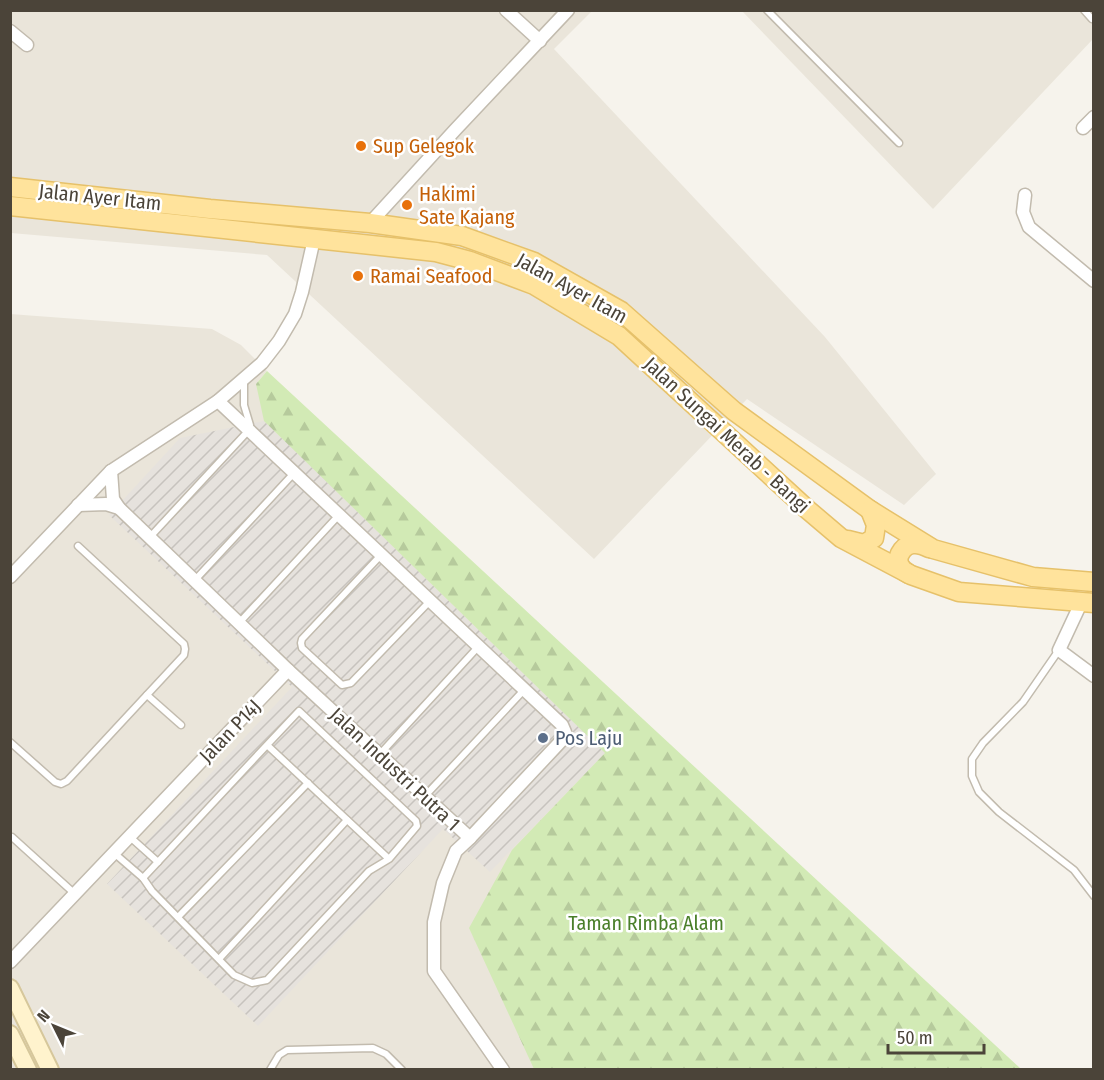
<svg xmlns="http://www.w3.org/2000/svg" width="1104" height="1080" font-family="'Fira Sans Condensed',sans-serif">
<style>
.residential{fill:#eae5da}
.industrial{fill:url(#industrial-furrows)}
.forest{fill:url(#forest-firs)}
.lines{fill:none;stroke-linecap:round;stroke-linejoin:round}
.lane-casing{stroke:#c2bbae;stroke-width:9}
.street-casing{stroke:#c2bbae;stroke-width:15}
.secondary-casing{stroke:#d6c79b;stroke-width:20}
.primary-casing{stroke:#e6c16a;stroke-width:21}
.lane{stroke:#fff;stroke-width:6}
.street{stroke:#fff;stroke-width:12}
.secondary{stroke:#fff3cd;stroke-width:16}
.primary{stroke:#ffe39c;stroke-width:18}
.food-dot{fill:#e8710a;stroke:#fff;stroke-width:2}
.service-dot{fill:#5c6f8a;stroke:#fff;stroke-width:2}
.labels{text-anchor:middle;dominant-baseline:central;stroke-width:5;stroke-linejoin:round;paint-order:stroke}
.food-label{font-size:20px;fill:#c56008;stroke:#fff;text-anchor:start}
.street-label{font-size:20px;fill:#4b4439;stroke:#fff}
.service-label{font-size:20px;fill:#4e5e75;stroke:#fff;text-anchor:start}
.park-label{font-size:20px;fill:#4a7f2a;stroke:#fff}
</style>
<defs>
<pattern id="industrial-furrows" width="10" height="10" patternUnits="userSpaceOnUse" patternTransform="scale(1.5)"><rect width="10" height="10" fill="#e6e2dd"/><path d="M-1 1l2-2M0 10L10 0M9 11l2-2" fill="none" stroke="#c7c3be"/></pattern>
<pattern id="forest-firs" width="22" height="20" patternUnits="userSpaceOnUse" patternTransform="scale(1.5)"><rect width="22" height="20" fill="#d2eab5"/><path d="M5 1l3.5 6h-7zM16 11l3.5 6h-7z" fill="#b6ca9c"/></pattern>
</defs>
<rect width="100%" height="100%" fill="#f6f3ec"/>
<!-- residential -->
<g class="residential">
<polygon points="10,11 592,11 554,49 825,337 936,474 904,505 747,399 594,559 267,255 11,233"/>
<polygon points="742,11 1093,11 1093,39 933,209"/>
<polygon points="10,314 212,329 241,345 267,371 256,384 1019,1069 11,1069"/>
</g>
<!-- industrial -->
<polygon class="industrial" points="264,421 605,753 490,872 443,829 258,1026 107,884 292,687 109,515 180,438"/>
<!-- forest -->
<polygon class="forest" points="267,371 1021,1069 534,1069 469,928 512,850 605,753 264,421 256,384"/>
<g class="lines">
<defs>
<g id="lane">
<polyline points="767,10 899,143"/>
<polyline points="1084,10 1092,19"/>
<polyline points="150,537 249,430 250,425 244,405 244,380"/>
<polyline points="381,555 302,639 301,643 302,648 342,685 351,683 430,601"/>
<polyline points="195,580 294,473"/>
<polyline points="239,623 339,515"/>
<polyline points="1059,650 1023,702 983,743 972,759 972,776 979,792 999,812 1074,870 1094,896"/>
<polyline points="147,695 181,725"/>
<polyline points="10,742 55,782 61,784 67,781 184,655 185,649 184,644 78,546"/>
<polyline points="267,745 299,711 416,821 417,826 389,859 369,871 267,980 252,983 234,975 152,891 143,878 267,745 389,859"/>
<polyline points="380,754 478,647"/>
<polyline points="425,796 524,690"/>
<polyline points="12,837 75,894"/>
<polyline points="130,837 158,862"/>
<polyline points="114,853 143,878"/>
<polyline points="178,917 308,783"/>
<polyline points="219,959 347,820"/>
<polyline points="270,1070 279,1055 287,1050 373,1048 386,1054 402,1070"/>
</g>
<g id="street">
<polyline points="506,10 540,41"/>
<polyline points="10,31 27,45"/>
<polyline points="1083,128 1094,117"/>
<polyline points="1025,195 1023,212 1029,227 1094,281"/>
<polyline points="370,223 455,130 568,10"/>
<polyline points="111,471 113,499 119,508 288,670 470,838 562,740 565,732 562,725 218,401"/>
<polyline points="78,505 106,504 119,508"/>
<polyline points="10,577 111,471 218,401 262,363 279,341 295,314 302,292 314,239"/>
<polyline points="1081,603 1059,650 1094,676"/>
<polyline points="470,838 456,851 443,883 434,922 434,971 503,1070"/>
<polyline points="10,962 288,670"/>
</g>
<g id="secondary">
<polyline points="10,988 50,1070"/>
<polyline points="10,1034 28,1070"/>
</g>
<g id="primary">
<polyline points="10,187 210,209 370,223 462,236 534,262 621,311 734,411 870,510 933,549 1033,577 1094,582"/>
<polyline points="10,206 436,252 470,261 534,285 619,336 808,510 841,538 911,575 959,592 1094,603"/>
<polyline points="848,540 864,544 874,538 876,525 870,510"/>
<path d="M 909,574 C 905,572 901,569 899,564 C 896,555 905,543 915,544 C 919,544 925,546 929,548"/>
</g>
</defs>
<!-- lane casing -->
<use href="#lane" class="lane-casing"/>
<!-- street casing -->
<use href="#street" class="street-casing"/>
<!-- secondary casing -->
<use href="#secondary" class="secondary-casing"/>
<!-- primary casing -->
<use href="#primary" class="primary-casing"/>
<!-- lane -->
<use href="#lane" class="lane"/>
<!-- street -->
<use href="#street" class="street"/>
<!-- secondary -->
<use href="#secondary" class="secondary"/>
<!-- primary -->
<use href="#primary" class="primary"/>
</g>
<!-- markers -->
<g class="food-dot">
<circle cx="361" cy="146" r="6"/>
<circle cx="407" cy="205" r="6"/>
<circle cx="358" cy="276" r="6"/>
</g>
<circle class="service-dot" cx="543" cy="738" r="6"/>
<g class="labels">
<!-- food labels -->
<g class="food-label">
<text x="373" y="146">Sup Gelegok</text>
<text x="419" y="194">Hakimi<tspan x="419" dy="23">Sate Kajang</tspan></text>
<text x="370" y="276">Ramai Seafood</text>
</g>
<!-- street labels -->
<g class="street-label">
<text transform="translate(100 197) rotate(6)">Jalan Ayer Itam</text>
<text transform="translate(572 288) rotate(29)">Jalan Ayer Itam</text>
<text transform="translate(727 435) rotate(43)">Jalan Sungai Merab - Bangi</text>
<text transform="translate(230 731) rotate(-46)">Jalan P14J</text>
<text transform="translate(395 769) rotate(43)">Jalan Industri Putra 1</text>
</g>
<!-- service labels -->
<g class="service-label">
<text x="555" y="738">Pos Laju</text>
</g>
<!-- park labels -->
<g class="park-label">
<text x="646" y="923">Taman Rimba Alam</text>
</g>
</g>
<!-- border -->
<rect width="1104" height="1080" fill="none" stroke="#4b4439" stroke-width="24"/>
<!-- north arrow -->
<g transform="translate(54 1026) rotate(313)" stroke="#ffffff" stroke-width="4.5" paint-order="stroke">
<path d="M0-4.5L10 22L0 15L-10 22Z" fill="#4b4439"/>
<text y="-9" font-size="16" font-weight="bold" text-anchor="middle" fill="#4b4439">N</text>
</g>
<!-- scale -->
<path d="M888 1044v9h96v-9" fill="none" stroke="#4b4439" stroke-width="3"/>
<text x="897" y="1044" font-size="18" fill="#4b4439" stroke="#ffffff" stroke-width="4.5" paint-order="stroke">50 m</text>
</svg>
